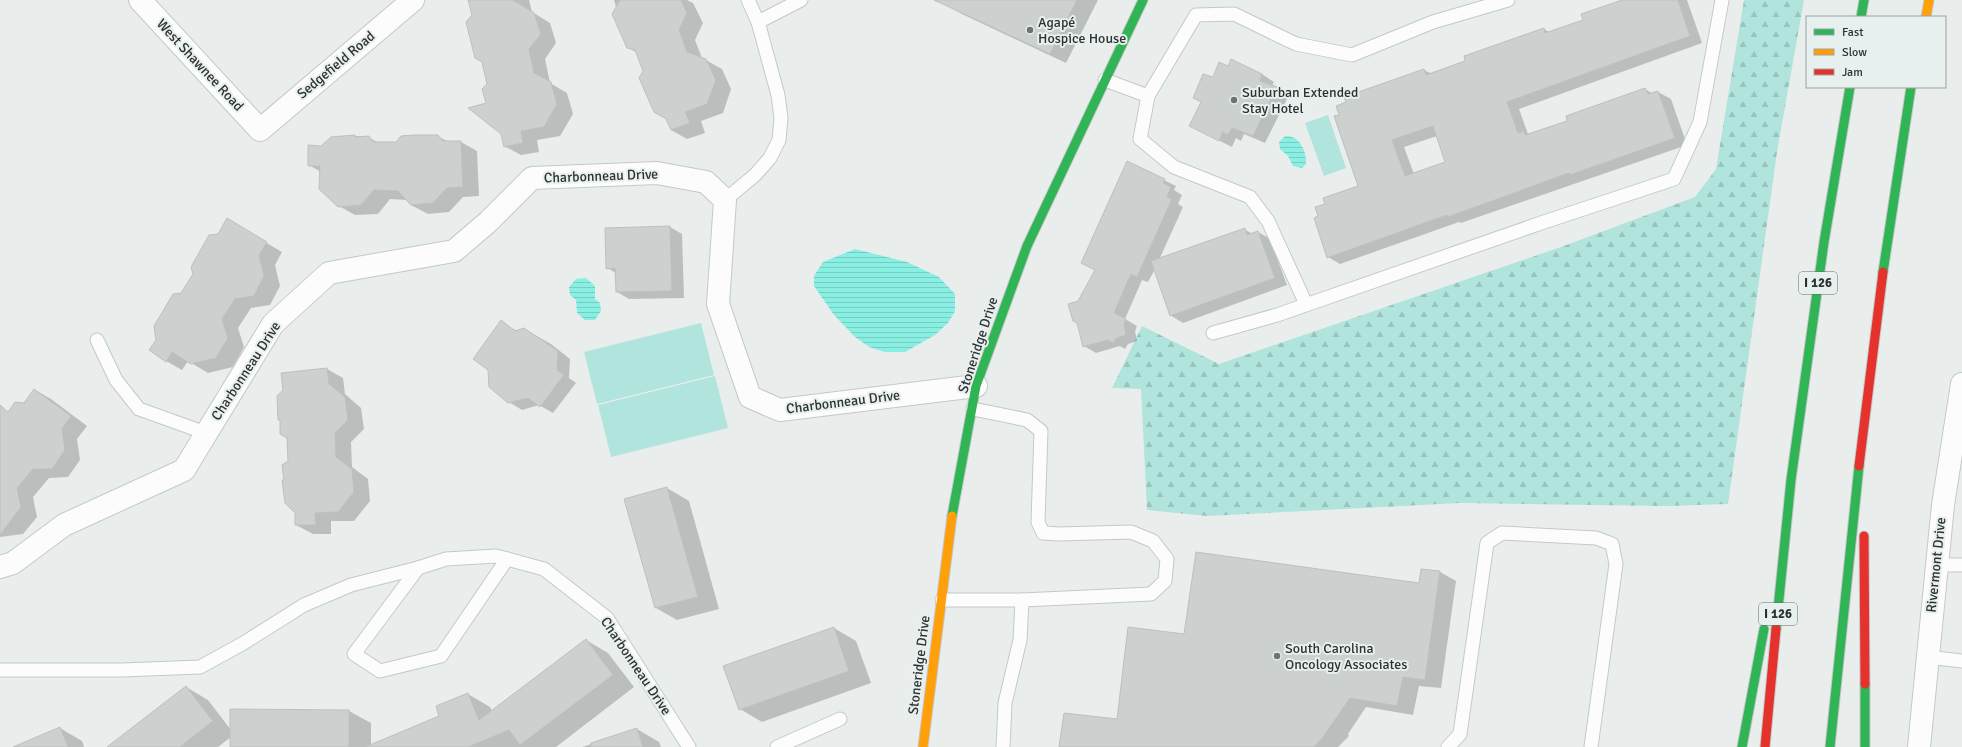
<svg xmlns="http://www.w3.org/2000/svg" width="1962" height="747" font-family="Signika,sans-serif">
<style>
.forest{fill:url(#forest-firs)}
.pitch{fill:#b0e4dd}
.water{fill:url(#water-rules)}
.shadow{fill:#0003;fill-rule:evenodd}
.building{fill:#ccd0cf;stroke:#bcc0bf;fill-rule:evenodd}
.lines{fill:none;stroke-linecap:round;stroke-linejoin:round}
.lane-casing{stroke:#c5c8c8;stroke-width:15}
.street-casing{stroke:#c5c8c8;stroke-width:24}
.fast-casing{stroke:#c5c8c8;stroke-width:11}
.slow-casing{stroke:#c5c8c8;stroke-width:11}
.jam-casing{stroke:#c5c8c8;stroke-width:11}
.lane{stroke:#fcfcfc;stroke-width:13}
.street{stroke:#fcfcfc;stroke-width:22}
.fast{stroke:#30b455;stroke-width:9}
.slow{stroke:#ff9f0a;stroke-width:9}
.jam{stroke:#e5322d;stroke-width:9}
.poi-dot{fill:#6f7373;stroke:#e7f0ee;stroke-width:1.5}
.labels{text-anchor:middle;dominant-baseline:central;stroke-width:4;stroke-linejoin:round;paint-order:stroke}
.shield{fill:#e7f0ee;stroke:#666a6a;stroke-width:1}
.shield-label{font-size:13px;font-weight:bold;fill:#2e3131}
.poi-label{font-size:14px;fill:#2e3131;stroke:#e7f0ee;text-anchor:start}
.street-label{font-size:14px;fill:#2e3131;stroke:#e7f0ee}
</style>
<defs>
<pattern id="forest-firs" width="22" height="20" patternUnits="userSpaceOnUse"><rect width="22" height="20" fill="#b0e4dd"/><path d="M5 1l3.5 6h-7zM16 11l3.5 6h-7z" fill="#98c4be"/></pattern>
<pattern id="water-rules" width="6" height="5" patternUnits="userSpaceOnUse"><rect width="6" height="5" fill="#8aefe3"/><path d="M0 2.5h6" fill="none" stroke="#77cdc3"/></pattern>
</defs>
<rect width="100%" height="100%" fill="#e9eeed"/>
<!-- forest -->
<polygon class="forest" points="1744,0 1804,0 1777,152 1728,504 1666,506 1460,503 1207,516 1147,510 1141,389 1112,388 1142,326 1219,364 1561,247 1695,197 1716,169"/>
<!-- pitch -->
<g class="pitch">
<polygon points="1328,115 1346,168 1324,176 1305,123"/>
<polygon points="701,323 714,375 597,404 584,352"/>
<polygon points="715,376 728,428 611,457 598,405"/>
</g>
<!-- water -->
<g class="water">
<path d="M 1285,136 C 1300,135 1307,152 1306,164 L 1302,168 L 1293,166 L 1288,156 L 1280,149 L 1279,142 Z"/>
<polygon points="855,249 907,262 939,277 955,294 955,311 948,323 935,335 905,352 885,352 869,347 855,337 834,315 814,286 814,276 823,262"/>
<polygon points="586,278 595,286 595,299 600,303 601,311 595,320 585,320 577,313 576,300 570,295 569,287 576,279"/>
</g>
<!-- shadow -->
<g class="shadow">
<polygon points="469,0 529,0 532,12 550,23 556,43 545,59 550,83 567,93 573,114 560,136 537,140 539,152 521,155 504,146 502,134 487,104 488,84"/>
<polygon points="614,0 687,0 693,3 703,23 695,40 702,58 722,69 731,89 723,113 701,121 705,133 687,139 671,130 668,119 655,112 645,92 647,91 644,71 637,53 628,47"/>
<polygon points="949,0 1098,0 1066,63 962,14 947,5"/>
<path d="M 1625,0 L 1687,0 L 1702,43 L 1519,109 L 1528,134 L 1568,121 L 1645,89 L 1653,94 L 1658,92 L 1671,99 L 1687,145 L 1461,223 L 1459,222 L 1340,264 L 1328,257 L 1320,216 L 1326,204 L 1360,186 L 1424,70 L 1432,74 L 1544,29 L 1549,32 L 1584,21 ZM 1437,136 L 1446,163 L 1414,174 L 1404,147 Z"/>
<polygon points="1229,68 1262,74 1274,82 1272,86 1289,95 1265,143 1244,134 1241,141 1236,138 1232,147 1190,126 1213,78"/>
<polygon points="354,136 368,137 379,143 396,143 437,136 449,142 461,142 477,151 479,196 463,197 449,212 428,214 411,205 407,200 390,199 378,214 355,215 339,206 321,172 309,165 321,147"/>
<polygon points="1127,162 1176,186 1174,190 1182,195 1178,204 1183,207 1159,260 1245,230 1253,234 1258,232 1270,239 1287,285 1183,323 1170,315 1155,269 1148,282 1142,280 1125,319 1137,326 1135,331 1137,341 1128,344 1125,349 1120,346 1096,353 1084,346 1079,302 1095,270 1082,263"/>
<polygon points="227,220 282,252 275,265 280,286 270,305 251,308 238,328 244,347 233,367 208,373 188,361 182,370 166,361 182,294"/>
<polygon points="670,227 682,234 684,298 629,299 617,292 616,273 607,268"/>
<polygon points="501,322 517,331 524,329 551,344 570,359 569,378 576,383 553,413 539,405 522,410 509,402"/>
<polygon points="327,369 343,378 345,394 361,408 364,429 351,442 352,467 368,479 370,501 354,521 331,521 331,534 313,534 296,525 296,513 285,481 289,461 282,374"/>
<polygon points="35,390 51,399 87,426 77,439 80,460 68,477 49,478 33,497 37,517 23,534 0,537 0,424 24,404"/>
<polygon points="667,488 689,501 719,609 677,620 656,608"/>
<polygon points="1440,572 1456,581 1441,688 1419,686 1413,715 1366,707 1348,734 1349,736 1338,747 1060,747 1117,720 1185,635 1420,584"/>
<polygon points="834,628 856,641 871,683 762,722 740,709"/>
<polygon points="586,640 608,653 634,687 556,747 231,747 231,737 218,747 108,747 186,687 208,700 231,730 349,711 371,723 371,745 440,717 468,694 490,707 492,711"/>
<polygon points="60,728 82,741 84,747 16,747"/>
<polygon points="637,729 659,742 661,747 582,747"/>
</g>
<!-- building -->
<g class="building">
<polygon points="468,0 513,0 534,13 541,34 529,49 534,73 551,82 557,104 544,127 521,131 523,143 504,147 501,134 468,108 486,103 482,89 487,84 482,62 475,58 466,22 472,15"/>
<polygon points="620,0 681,0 687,13 679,30 687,52 706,59 716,80 707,104 685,112 690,123 671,130 666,119 654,112 639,78 643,71 635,50 627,48 612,14"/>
<polygon points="934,0 1077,0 1050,54"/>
<path d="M 1622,0 L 1678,0 L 1690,36 L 1507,102 L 1518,133 L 1524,131 L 1525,135 L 1567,121 L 1566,116 L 1645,88 L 1648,94 L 1658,91 L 1675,138 L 1570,175 L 1569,173 L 1448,217 L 1447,215 L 1327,258 L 1314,218 L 1318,216 L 1315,207 L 1325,204 L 1323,198 L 1358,186 L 1334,116 L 1339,115 L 1336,106 L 1346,102 L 1344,97 L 1424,69 L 1426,75 L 1465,61 L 1464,56 L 1544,28 L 1545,33 L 1583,20 L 1581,14 ZM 1433,126 L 1445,162 L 1405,176 L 1392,140 Z"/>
<polygon points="1231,59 1262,74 1260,81 1277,87 1253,136 1232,128 1228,135 1223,132 1219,141 1189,126 1201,102 1193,98 1203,74 1213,77 1219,62 1228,66"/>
<polygon points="355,135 355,137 369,136 373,142 396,142 401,136 414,135 438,135 443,141 461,141 463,187 447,188 433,203 411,205 398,191 374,190 361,205 338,207 319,189 320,166 308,166 308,145 321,146 331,137"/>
<polygon points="1127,161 1165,179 1163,183 1171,187 1167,197 1172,199 1137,277 1131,274 1114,313 1126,319 1124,324 1126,335 1117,338 1113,343 1108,340 1083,347 1077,323 1073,321 1068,304 1078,301 1095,270 1081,263"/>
<polygon points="227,218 267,242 259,255 264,276 254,296 235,299 222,319 228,338 216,358 191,364 172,352 166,362 149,350 156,340 154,326 173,294 181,293 193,274 191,267 209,235 218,234"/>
<polygon points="670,226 672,291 616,292 615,268 606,269 605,228"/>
<polygon points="1245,228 1247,235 1258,231 1275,278 1170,316 1151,261"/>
<polygon points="501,320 515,331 524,328 558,351 557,370 564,375 540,407 528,398 508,403 489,387 488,370 473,359"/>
<polygon points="327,368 329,384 345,397 348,420 335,433 336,457 352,469 354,492 338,512 315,513 316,525 295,525 295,513 285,503 282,480 284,480 282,465 288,461 287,438 280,434 280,420 278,420 277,396 283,390 281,373"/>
<polygon points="34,389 71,416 62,429 65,450 52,469 33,469 17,488 21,507 0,535 0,405 8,412 15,402 24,403"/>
<polygon points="667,487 698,597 655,608 624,499"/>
<polygon points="1196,552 1419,583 1421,569 1440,571 1425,680 1403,677 1397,706 1350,698 1323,737 1314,747 1059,747 1064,713 1117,719 1128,627 1184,634"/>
<polygon points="834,627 849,671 739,710 723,666"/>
<polygon points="586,639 613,675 520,745 509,730 468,747 365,747 439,716 436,706 468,693 479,720"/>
<polygon points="186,686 213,721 180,747 107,747"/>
<polygon points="230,709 349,710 349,747 230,747"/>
<polygon points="60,727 68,747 13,747"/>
<polygon points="637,728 643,747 591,747 591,743"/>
</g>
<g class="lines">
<defs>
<g id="lane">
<polyline points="758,22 801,0"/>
<polyline points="1105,80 1148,96 1196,15 1234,14 1296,44 1352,55 1433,22 1508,0"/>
<polyline points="1148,96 1140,139 1174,167 1250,197 1268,221 1306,304"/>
<polyline points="725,200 755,175 770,158 779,140 781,118 778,95 758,22 748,0"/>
<polyline points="1213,333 1277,315 1544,222 1674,179 1700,122 1722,0"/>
<polyline points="97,340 116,380 139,409 206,433"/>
<polyline points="1936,565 1962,565"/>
<polyline points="418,568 354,654 380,671 441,656 507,559"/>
<polyline points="942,600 1022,600 1151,594 1165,581 1167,559 1153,541 1131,532 1059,534 1043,533 1038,522 1041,431 1027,420 973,409"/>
<polyline points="1927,657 1962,661"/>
<polyline points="0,670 122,670 200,667 242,644 304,605 351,585 418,568 446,559 496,556 544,569 607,618 689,747"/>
<polyline points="777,747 840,719"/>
<polyline points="1003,747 1005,703 1020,640 1022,600"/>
<polyline points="1448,747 1460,734 1487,543 1502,533 1596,538 1612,544 1616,564 1591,747"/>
</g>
<g id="street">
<polyline points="140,0 260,130 413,0"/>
<polyline points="0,567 13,563 64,525 184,470 273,324 329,273 454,251 488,222 532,178 657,173 706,182 725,200 718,304 750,397 780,410 976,386"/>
<polyline points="1919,747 1943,505 1962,384"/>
</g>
<g id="fast">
<polyline points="1861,17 1864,0"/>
<polyline points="1883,272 1911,87"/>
<polyline points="952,516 976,386 1027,246 1143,0"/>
<polyline points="1776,629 1791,480 1824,242 1850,87"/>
<polyline points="1865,684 1865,747"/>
<polyline points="1742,747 1764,629"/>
<polyline points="1830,747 1859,466"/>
</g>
<g id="slow">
<polyline points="1926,17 1929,0"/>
<polyline points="923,747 952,516"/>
</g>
<g id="jam">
<polyline points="1859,466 1883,272"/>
<polyline points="1864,536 1865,684"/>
<polyline points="1765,747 1776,629"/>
</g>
</defs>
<!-- lane casing -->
<use href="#lane" class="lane-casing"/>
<!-- street casing -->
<use href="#street" class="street-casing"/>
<!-- fast casing -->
<use href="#fast" class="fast-casing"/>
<!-- slow casing -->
<use href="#slow" class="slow-casing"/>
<!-- jam casing -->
<use href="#jam" class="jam-casing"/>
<!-- lane -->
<use href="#lane" class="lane"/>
<!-- street -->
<use href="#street" class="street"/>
<!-- fast -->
<use href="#fast" class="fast"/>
<!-- slow -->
<use href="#slow" class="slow"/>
<!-- jam -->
<use href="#jam" class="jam"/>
</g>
<!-- markers -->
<g class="poi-dot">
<circle cx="1030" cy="30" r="4"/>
<circle cx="1234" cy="100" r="4"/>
<circle cx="1277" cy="656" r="4"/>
</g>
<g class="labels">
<!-- shield labels -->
<g class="shield">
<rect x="1799" y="272" width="38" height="22" rx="3"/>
<rect x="1759" y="603" width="38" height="22" rx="3"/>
</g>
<g class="shield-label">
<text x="1818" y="283">I 126</text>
<text x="1778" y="614">I 126</text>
</g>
<!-- poi labels -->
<g class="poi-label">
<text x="1038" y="22">Agapé<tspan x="1038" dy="16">Hospice House</tspan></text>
<text x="1242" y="92">Suburban Extended<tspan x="1242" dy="16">Stay Hotel</tspan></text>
<text x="1285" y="648">South Carolina<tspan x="1285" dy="16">Oncology Associates</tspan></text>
</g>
<!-- street labels -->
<g class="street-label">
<text transform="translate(200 65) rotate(47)">West Shawnee Road</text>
<text transform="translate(336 65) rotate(-40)">Sedgefield Road</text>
<text transform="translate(601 176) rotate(-2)">Charbonneau Drive</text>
<text transform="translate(978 345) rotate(-72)">Stoneridge Drive</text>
<text transform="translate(246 371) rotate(-57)">Charbonneau Drive</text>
<text transform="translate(843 402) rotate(-7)">Charbonneau Drive</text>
<text transform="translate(1936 565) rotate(-84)">Rivermont Drive</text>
<text transform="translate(919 665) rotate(-83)">Stoneridge Drive</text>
<text transform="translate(636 666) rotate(56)">Charbonneau Drive</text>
</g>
</g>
<!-- legend -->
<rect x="1806" y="16" width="140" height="72" fill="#e7f0ee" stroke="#9da4a2"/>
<rect x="1814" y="29" width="20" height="6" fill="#30b455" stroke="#9da4a2"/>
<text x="1842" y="36" font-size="12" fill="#2e3131">Fast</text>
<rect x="1814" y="49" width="20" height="6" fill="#ff9f0a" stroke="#9da4a2"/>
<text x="1842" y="56" font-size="12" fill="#2e3131">Slow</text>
<rect x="1814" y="69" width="20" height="6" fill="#e5322d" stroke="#9da4a2"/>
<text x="1842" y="76" font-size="12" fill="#2e3131">Jam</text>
</svg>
